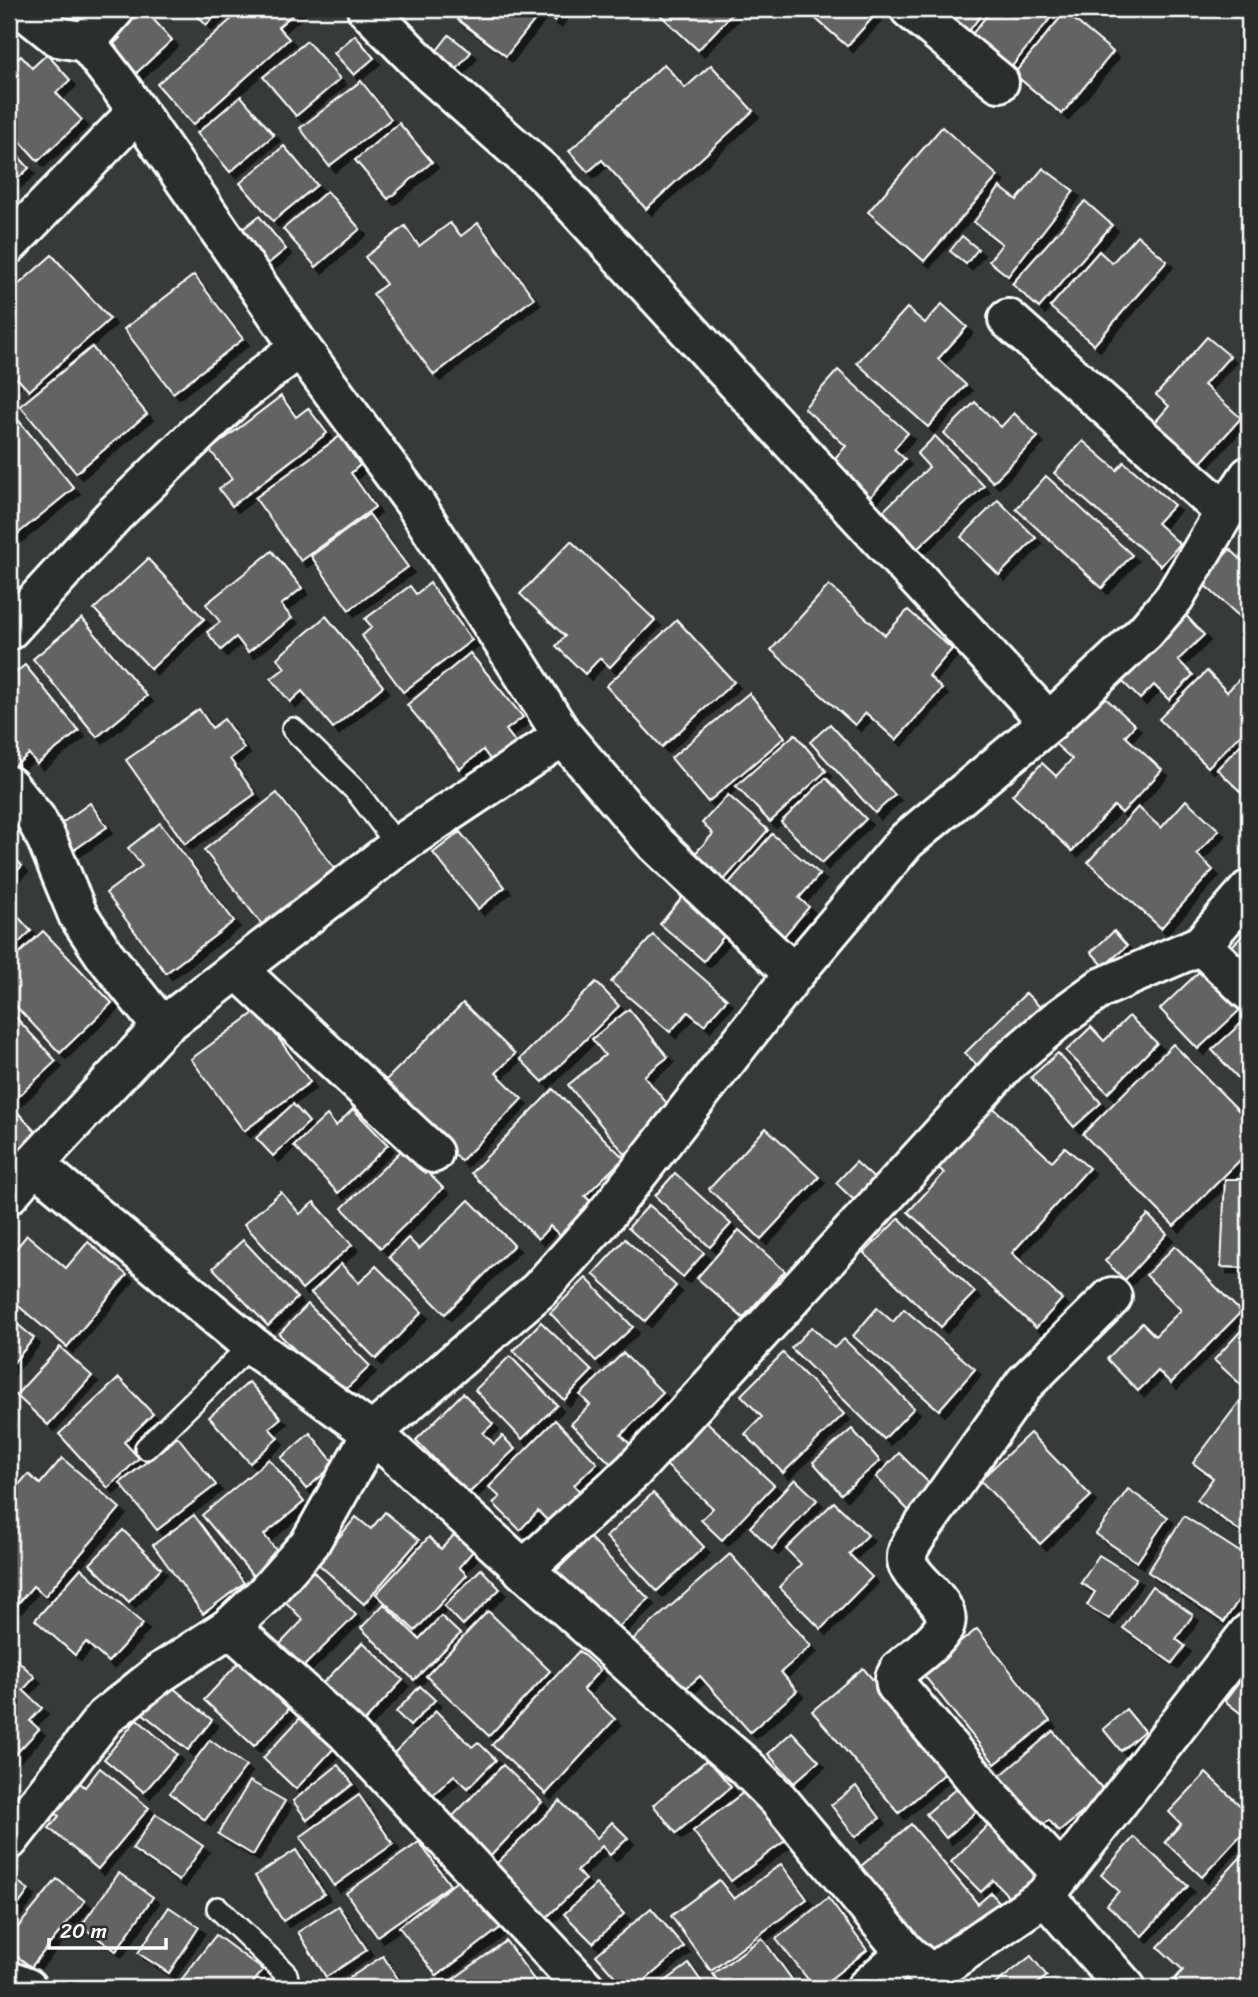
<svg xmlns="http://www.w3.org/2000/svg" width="1258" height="1997" font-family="Sriracha,sans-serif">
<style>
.building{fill:#636465;stroke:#fff;stroke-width:2;filter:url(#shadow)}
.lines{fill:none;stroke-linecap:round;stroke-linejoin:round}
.lane-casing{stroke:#fff;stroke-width:26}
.street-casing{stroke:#fff;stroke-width:44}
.lane{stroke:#2a2d2e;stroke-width:21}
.street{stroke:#2a2d2e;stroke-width:38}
</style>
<defs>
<filter id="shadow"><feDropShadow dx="6" dy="6" stdDeviation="0" flood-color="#0009"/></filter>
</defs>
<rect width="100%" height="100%" fill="#373a3b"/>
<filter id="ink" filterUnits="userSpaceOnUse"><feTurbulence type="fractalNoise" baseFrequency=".0143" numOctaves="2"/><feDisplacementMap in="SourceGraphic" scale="14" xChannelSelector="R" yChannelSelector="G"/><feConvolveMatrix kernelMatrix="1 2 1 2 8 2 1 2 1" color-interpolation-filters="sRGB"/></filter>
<g filter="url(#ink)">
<!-- building -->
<g class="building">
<polygon points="136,9 144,9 172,40 132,77 107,50 120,38 112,30"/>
<polygon points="191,9 223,9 206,25"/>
<polygon points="243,9 299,9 278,27 289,39 193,125 157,84"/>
<polygon points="465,9 564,9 555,21 542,11 506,56 457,19"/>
<polygon points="654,9 734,9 736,10 698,50"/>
<polygon points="822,9 870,9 876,14 847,46 815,18"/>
<polygon points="926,9 986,9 963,38"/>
<polygon points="992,9 1053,9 1056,11 1009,70 969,38"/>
<polygon points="1065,12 1113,52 1062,114 1014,74"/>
<polygon points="355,35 374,58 354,75 334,53"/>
<polygon points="449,35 471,52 457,69 435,53"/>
<polygon points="307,41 340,79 296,116 263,77"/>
<polygon points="47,54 70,80 56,93 82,120 38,161 9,129 9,67 21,56 32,68"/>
<polygon points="664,64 685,88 711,65 753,111 646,209 602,160 588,172 569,151"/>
<polygon points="361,81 391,119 329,166 300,128"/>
<polygon points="241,96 274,135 230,172 197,133"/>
<polygon points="399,123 432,162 388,199 355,160"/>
<polygon points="942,127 998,176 924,261 868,212"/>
<polygon points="9,146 29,168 9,187"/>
<polygon points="284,146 317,185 273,221 240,183"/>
<polygon points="1043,168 1074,191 1008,276 989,261 1002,244 974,222 1000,187 1017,200"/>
<polygon points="327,191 360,229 316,267 283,229"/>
<polygon points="1085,201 1112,225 1039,308 1012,284"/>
<polygon points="259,216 286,249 264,267 238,233"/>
<polygon points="450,223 461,236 478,223 534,298 434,375 373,294 386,284 365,257 405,226 419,246"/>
<polygon points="1137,235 1167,261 1094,345 1050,307 1099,251 1112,263"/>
<polygon points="962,236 978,249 966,264 950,251"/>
<polygon points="52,255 110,319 29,391 17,378 9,386 9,293"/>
<polygon points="194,275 243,339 173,393 124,329"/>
<polygon points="942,304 967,327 938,359 966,385 928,427 857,363 907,308 925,323"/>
<polygon points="1207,337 1230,356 1204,385 1241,418 1196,468 1150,428 1169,406 1156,395"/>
<polygon points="92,347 147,414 76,473 20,406"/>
<polygon points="838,370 908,433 894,449 905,459 864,504 825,469 846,446 804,408"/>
<polygon points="281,396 296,417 308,408 327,433 232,506 219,489 232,479 210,450"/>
<polygon points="975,402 1001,427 1014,413 1038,437 993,482 944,433"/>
<polygon points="15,416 74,488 9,541 9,421"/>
<polygon points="340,436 360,465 351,473 375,507 301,561 255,498"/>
<polygon points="935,436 984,486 916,550 881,513 929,467 917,454"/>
<polygon points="1083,441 1117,470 1124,462 1174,505 1157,523 1180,544 1161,566 1054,473"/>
<polygon points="1046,476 1132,555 1102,588 1016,509"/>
<polygon points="998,500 1036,538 999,575 961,537"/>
<polygon points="369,514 408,567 349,610 311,556"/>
<polygon points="571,541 655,620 610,667 600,658 585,674 556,646 565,636 520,594"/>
<polygon points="1230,549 1249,567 1249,625 1201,582"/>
<polygon points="272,551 302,588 281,605 292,618 248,652 236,637 221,650 207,632 220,622 206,604"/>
<polygon points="148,559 204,619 151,669 94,609"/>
<polygon points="430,583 472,640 403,692 362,636 372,627 365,619 410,586 416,594"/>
<polygon points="829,585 885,635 908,610 952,649 929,676 942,689 896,740 866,713 855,725 771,650"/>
<polygon points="1182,611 1204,635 1178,660 1193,675 1169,700 1154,685 1140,699 1116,675"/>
<polygon points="326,616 383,686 333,728 302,691 290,702 271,679 285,668 277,658"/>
<polygon points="82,618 147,696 97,737 33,659"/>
<polygon points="677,620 734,682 662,747 606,686"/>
<polygon points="470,653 523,717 506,730 516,743 492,762 483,750 460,769 407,705"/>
<polygon points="25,665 79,731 37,764 29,754 9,771 9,678"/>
<polygon points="1207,671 1227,692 1243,675 1249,682 1249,726 1208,767 1159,719"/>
<polygon points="749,693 785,737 708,802 671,758"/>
<polygon points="1100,693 1135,725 1125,736 1162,770 1122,813 1114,806 1072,851 1012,795 1042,763 1056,776 1072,759 1054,743"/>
<polygon points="199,709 212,728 224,719 244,748 230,759 255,794 185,844 126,760"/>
<polygon points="830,724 895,795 875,813 810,742"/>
<polygon points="795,734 826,771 770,822 736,786"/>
<polygon points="1249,736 1249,800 1217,769"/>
<polygon points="826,778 866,819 822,863 781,822"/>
<polygon points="277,793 336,870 263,926 204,850"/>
<polygon points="728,795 768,830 718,887 689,860 713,834 702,823"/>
<polygon points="1186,800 1219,830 1197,854 1213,870 1161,928 1088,862 1138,807 1161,828"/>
<polygon points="90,803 107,827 74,850 58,826"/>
<polygon points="160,823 234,921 166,973 106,893 142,866 128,848"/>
<polygon points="460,832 505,887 478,909 433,853"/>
<polygon points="772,834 820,874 799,898 809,907 778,943 722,891"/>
<polygon points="9,851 22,866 9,878"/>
<polygon points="685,894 729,930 704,961 660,924"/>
<polygon points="9,907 31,931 9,952"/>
<polygon points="1249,929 1249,972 1228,950"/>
<polygon points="43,931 112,1003 60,1053 9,999 9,963"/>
<polygon points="1114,931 1127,946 1104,966 1091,952"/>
<polygon points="653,935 727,999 704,1025 688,1012 670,1032 611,982"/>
<polygon points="1203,968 1242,1008 1198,1049 1160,1009"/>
<polygon points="596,982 619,1006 543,1082 520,1059"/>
<polygon points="1026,993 1044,1011 983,1071 965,1053"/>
<polygon points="463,1003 515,1054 496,1073 522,1099 461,1161 383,1083"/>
<polygon points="629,1009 668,1057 644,1076 675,1113 625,1154 568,1085 605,1055 592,1039"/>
<polygon points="9,1010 56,1061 10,1104 42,1139 18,1161 9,1151"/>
<polygon points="258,1010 310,1082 244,1131 191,1059"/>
<polygon points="1129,1016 1157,1043 1108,1093 1066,1051 1091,1027 1104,1041"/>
<polygon points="1249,1016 1249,1072 1240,1080 1212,1050"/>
<polygon points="1173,1044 1249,1121 1249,1151 1174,1226 1083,1134"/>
<polygon points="1058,1053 1101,1103 1074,1127 1031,1077"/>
<polygon points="553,1089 624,1158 585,1196 597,1208 565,1240 550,1226 538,1239 471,1173"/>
<polygon points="987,1102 1052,1161 1065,1147 1089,1168 1012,1253 1062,1299 1036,1328 908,1212 944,1173 933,1162"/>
<polygon points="293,1104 309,1122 273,1156 256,1138"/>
<polygon points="353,1109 388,1145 338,1193 294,1146 327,1115 336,1126"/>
<polygon points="766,1128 819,1177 761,1239 709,1189"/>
<polygon points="404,1148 443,1188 381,1248 342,1208"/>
<polygon points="856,1162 877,1181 857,1203 836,1183"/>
<polygon points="675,1173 731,1224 710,1247 655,1196"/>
<polygon points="1225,1179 1249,1179 1249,1268 1221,1267"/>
<polygon points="281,1192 300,1214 314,1202 352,1245 302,1289 244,1224"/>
<polygon points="469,1200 514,1245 445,1314 389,1257 408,1238 419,1249"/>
<polygon points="649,1205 704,1253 683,1277 628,1228"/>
<polygon points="1148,1215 1167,1234 1125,1280 1105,1261"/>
<polygon points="899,1218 975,1292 941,1327 864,1253"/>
<polygon points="739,1230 785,1271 743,1318 697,1278"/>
<polygon points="27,1235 66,1268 88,1242 127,1275 67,1347 9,1298 9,1276 14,1269 9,1265 9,1257"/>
<polygon points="625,1239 676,1286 645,1321 593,1274"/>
<polygon points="243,1240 297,1298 268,1326 213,1268"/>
<polygon points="1175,1246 1241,1312 1171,1383 1158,1371 1138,1391 1107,1359 1142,1323 1155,1336 1181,1310 1146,1275"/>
<polygon points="341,1264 359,1283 376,1266 422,1312 376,1359 311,1293"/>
<polygon points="586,1278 633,1327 596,1361 550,1313"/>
<polygon points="308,1304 370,1366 340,1395 279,1334"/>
<polygon points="877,1308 893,1322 904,1309 975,1369 939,1410 853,1336"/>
<polygon points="9,1317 34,1338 9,1368"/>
<polygon points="541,1322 592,1371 564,1400 513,1351"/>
<polygon points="1249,1322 1249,1392 1214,1360"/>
<polygon points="812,1327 834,1348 844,1339 914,1408 884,1439 791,1348"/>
<polygon points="60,1347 92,1376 48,1425 16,1395"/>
<polygon points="623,1353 663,1393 621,1435 632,1446 612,1465 571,1424 590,1405 580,1395"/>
<polygon points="783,1353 844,1414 783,1473 745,1434 762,1417 741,1395"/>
<polygon points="510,1356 557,1405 522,1439 475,1390"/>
<polygon points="119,1378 153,1414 124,1442 139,1458 108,1488 59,1434"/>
<polygon points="249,1382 281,1418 269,1428 278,1438 250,1463 209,1417"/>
<polygon points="463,1393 493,1424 483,1433 494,1444 502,1436 515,1449 468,1494 416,1440"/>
<polygon points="1240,1401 1249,1409 1249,1460 1245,1465 1249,1469 1249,1538 1197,1500 1213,1478 1193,1463"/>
<polygon points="555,1420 597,1463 574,1485 582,1494 552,1525 538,1511 520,1530 493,1503 500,1497 489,1487"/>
<polygon points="706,1421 774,1485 722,1540 701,1520 713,1508 665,1464"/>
<polygon points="852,1429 880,1461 841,1494 813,1462"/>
<polygon points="310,1433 335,1464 306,1489 281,1458"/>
<polygon points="1030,1433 1091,1496 1040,1544 980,1480"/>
<polygon points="178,1437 216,1485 157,1530 120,1483"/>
<polygon points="899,1453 935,1489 911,1513 876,1477"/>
<polygon points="62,1458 120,1508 45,1596 33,1586 15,1607 9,1602 9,1522 14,1516 9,1511 9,1496 28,1474 40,1484"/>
<polygon points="269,1459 304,1502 264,1535 280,1555 254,1577 202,1515"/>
<polygon points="795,1479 817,1500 772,1549 750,1527"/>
<polygon points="1128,1489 1168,1517 1137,1562 1096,1534"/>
<polygon points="653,1493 704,1547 657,1591 606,1537"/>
<polygon points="834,1502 868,1535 849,1554 872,1577 821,1629 779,1587 801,1564 786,1549"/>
<polygon points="385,1512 419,1540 364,1604 317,1563 356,1517 371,1529"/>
<polygon points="194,1515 244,1583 203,1614 153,1545"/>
<polygon points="1184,1516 1249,1558 1249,1584 1224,1622 1148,1572"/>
<polygon points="123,1530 161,1568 129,1602 90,1564"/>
<polygon points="456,1533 474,1550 459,1567 467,1575 415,1631 376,1594 429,1537 441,1549"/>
<polygon points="590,1538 649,1599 609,1636 551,1576"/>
<polygon points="730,1554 811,1646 781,1672 797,1691 750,1732 700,1676 678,1695 631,1641"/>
<polygon points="1099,1555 1136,1578 1109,1619 1087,1605 1095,1592 1081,1583"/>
<polygon points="308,1566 356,1615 302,1668 279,1645 303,1620 279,1595"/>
<polygon points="81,1568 143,1624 108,1662 86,1642 75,1655 35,1620"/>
<polygon points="481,1569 500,1589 463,1625 444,1606"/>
<polygon points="1152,1586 1193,1615 1176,1639 1185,1646 1172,1663 1123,1628"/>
<polygon points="384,1604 419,1639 441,1616 460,1634 414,1680 361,1628"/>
<polygon points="488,1611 550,1671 489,1736 426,1676"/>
<polygon points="977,1629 1050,1721 995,1764 922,1673"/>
<polygon points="363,1642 403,1680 358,1728 317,1689"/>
<polygon points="579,1651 600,1670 583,1689 615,1719 546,1794 492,1745"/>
<polygon points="9,1652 35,1677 23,1690 42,1708 30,1721 39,1729 12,1758 9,1755"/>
<polygon points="242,1659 292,1706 254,1746 204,1700"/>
<polygon points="863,1668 949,1770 899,1813 812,1711"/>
<polygon points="1245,1675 1249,1678 1249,1720 1225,1701"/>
<polygon points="166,1682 212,1720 188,1750 141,1712"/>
<polygon points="420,1686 435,1700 410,1726 396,1712"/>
<polygon points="1126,1709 1144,1731 1121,1751 1103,1729"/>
<polygon points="436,1711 472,1747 478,1742 496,1760 468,1788 454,1775 433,1795 393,1754"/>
<polygon points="303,1715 336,1746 296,1789 263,1758"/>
<polygon points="137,1719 177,1754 144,1792 104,1759"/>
<polygon points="1053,1731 1106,1793 1059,1832 1049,1820 1035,1832 993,1782"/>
<polygon points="792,1732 819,1761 794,1783 768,1754"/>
<polygon points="210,1740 246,1766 205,1820 170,1793"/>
<polygon points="708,1759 731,1787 676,1833 653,1805"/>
<polygon points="338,1765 353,1784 307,1820 293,1801"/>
<polygon points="503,1765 542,1802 486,1861 446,1823"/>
<polygon points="100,1768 149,1808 98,1869 49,1828 59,1816 52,1810 76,1780 85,1787"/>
<polygon points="1206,1773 1249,1814 1249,1826 1202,1877 1165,1842 1181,1824 1169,1812"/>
<polygon points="250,1781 285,1801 253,1855 218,1834"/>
<polygon points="856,1786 880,1818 855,1837 831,1805"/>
<polygon points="957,1788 977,1811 946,1838 926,1814"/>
<polygon points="748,1789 786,1840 731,1881 693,1831"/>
<polygon points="359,1795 393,1844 334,1886 300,1837"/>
<polygon points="560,1801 597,1838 612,1822 628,1838 610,1855 602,1846 577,1871 585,1880 539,1925 488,1872"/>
<polygon points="156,1814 203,1846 179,1881 132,1849"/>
<polygon points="991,1822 1039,1872 1012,1900 993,1880 981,1892 951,1862"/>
<polygon points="911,1824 978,1904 991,1893 1002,1905 931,1965 854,1872"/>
<polygon points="1134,1837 1188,1886 1142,1936 1107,1905 1119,1891 1101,1875"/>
<polygon points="419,1842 450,1885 377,1936 346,1893"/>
<polygon points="1249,1848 1249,1985 1247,1988 1228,1988 1223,1984 1219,1988 1183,1988 1174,1980 1183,1970 1158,1947"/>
<polygon points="296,1850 324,1894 283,1921 255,1876"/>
<polygon points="781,1864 807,1899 711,1971 671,1916 719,1880 734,1899"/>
<polygon points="119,1873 153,1897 116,1951 81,1926"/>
<polygon points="466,1874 504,1925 437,1976 399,1927"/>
<polygon points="9,1875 29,1890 9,1918"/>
<polygon points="57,1879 85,1901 31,1967 9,1950 9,1938"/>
<polygon points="596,1884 624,1914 593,1943 564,1914"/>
<polygon points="828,1898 867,1950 819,1988 815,1988 776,1939"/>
<polygon points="338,1906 367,1950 326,1977 298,1932"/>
<polygon points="169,1907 199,1927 169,1973 138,1953"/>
<polygon points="651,1908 684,1947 636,1988 625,1988 596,1955"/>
<polygon points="216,1935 263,1970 249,1988 175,1988"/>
<polygon points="762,1938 798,1988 723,1988 713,1974"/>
<polygon points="506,1941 540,1988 441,1988"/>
<polygon points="383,1956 404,1988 347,1988 343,1982"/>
<polygon points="1031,1956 1047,1976 1034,1986 1036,1988 990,1988"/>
<polygon points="689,1964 706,1988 656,1988"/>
</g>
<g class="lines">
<defs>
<g id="lane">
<polyline points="293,729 357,792 398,846"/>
<polyline points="146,1448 251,1345"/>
<polyline points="218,1908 286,1974 289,1988"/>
</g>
<g id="street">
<polyline points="23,9 58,37 86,42"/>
<polyline points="115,9 86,42 119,85 300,347 414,502 563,736 654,842 794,974"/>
<polyline points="367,9 431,74 547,176 1049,722"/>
<polyline points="910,9 999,82"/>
<polyline points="9,244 136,113"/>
<polyline points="1008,319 1225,512"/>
<polyline points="9,630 116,513 236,397 300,347"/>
<polyline points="9,786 36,819 47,840 78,915 104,954 162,1027"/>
<polyline points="1201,945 1249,991"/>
<polyline points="237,969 433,1153"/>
<polyline points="34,1164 251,1345 372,1433 705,1732 746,1767 778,1799 906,1953"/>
<polyline points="9,1194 34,1164 162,1027 398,846 563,736"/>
<polyline points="523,1570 633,1471 1007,1063 1057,1020 1101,988 1201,945 1249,890"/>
<polyline points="230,1627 346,1732 585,1988"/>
<polyline points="9,1840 105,1717 160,1673 230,1627 265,1594 310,1543 372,1433 539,1290 600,1222 794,974 906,841 1049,722 1145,632 1174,598 1225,512 1249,476"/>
<path d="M 1062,1874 L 1003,1811 L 896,1685 L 895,1678 L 899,1670 C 912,1658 933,1645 943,1629 C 957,1604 909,1581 907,1560 C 906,1550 912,1543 917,1535 L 1025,1383 L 1112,1297"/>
<polyline points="1045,1896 1126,1988"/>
<polyline points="9,1981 27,1988"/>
<polyline points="866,1988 906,1953 927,1971 936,1971 1045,1896 1249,1633"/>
</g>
</defs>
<!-- lane casing -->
<use href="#lane" class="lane-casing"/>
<!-- street casing -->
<use href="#street" class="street-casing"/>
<!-- lane -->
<use href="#lane" class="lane"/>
<!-- street -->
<use href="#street" class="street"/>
</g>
</g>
<!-- margin -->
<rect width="1258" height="1997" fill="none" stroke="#2a2d2e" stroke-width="35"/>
<rect x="18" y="18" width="1223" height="1962" fill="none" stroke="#fff" stroke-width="2.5" filter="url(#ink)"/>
<!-- scale -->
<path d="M49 1938v10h117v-10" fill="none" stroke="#ffffff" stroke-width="3.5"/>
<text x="60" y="1938" font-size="21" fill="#ffffff" stroke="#2a2d2e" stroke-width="5" paint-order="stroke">20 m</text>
</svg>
